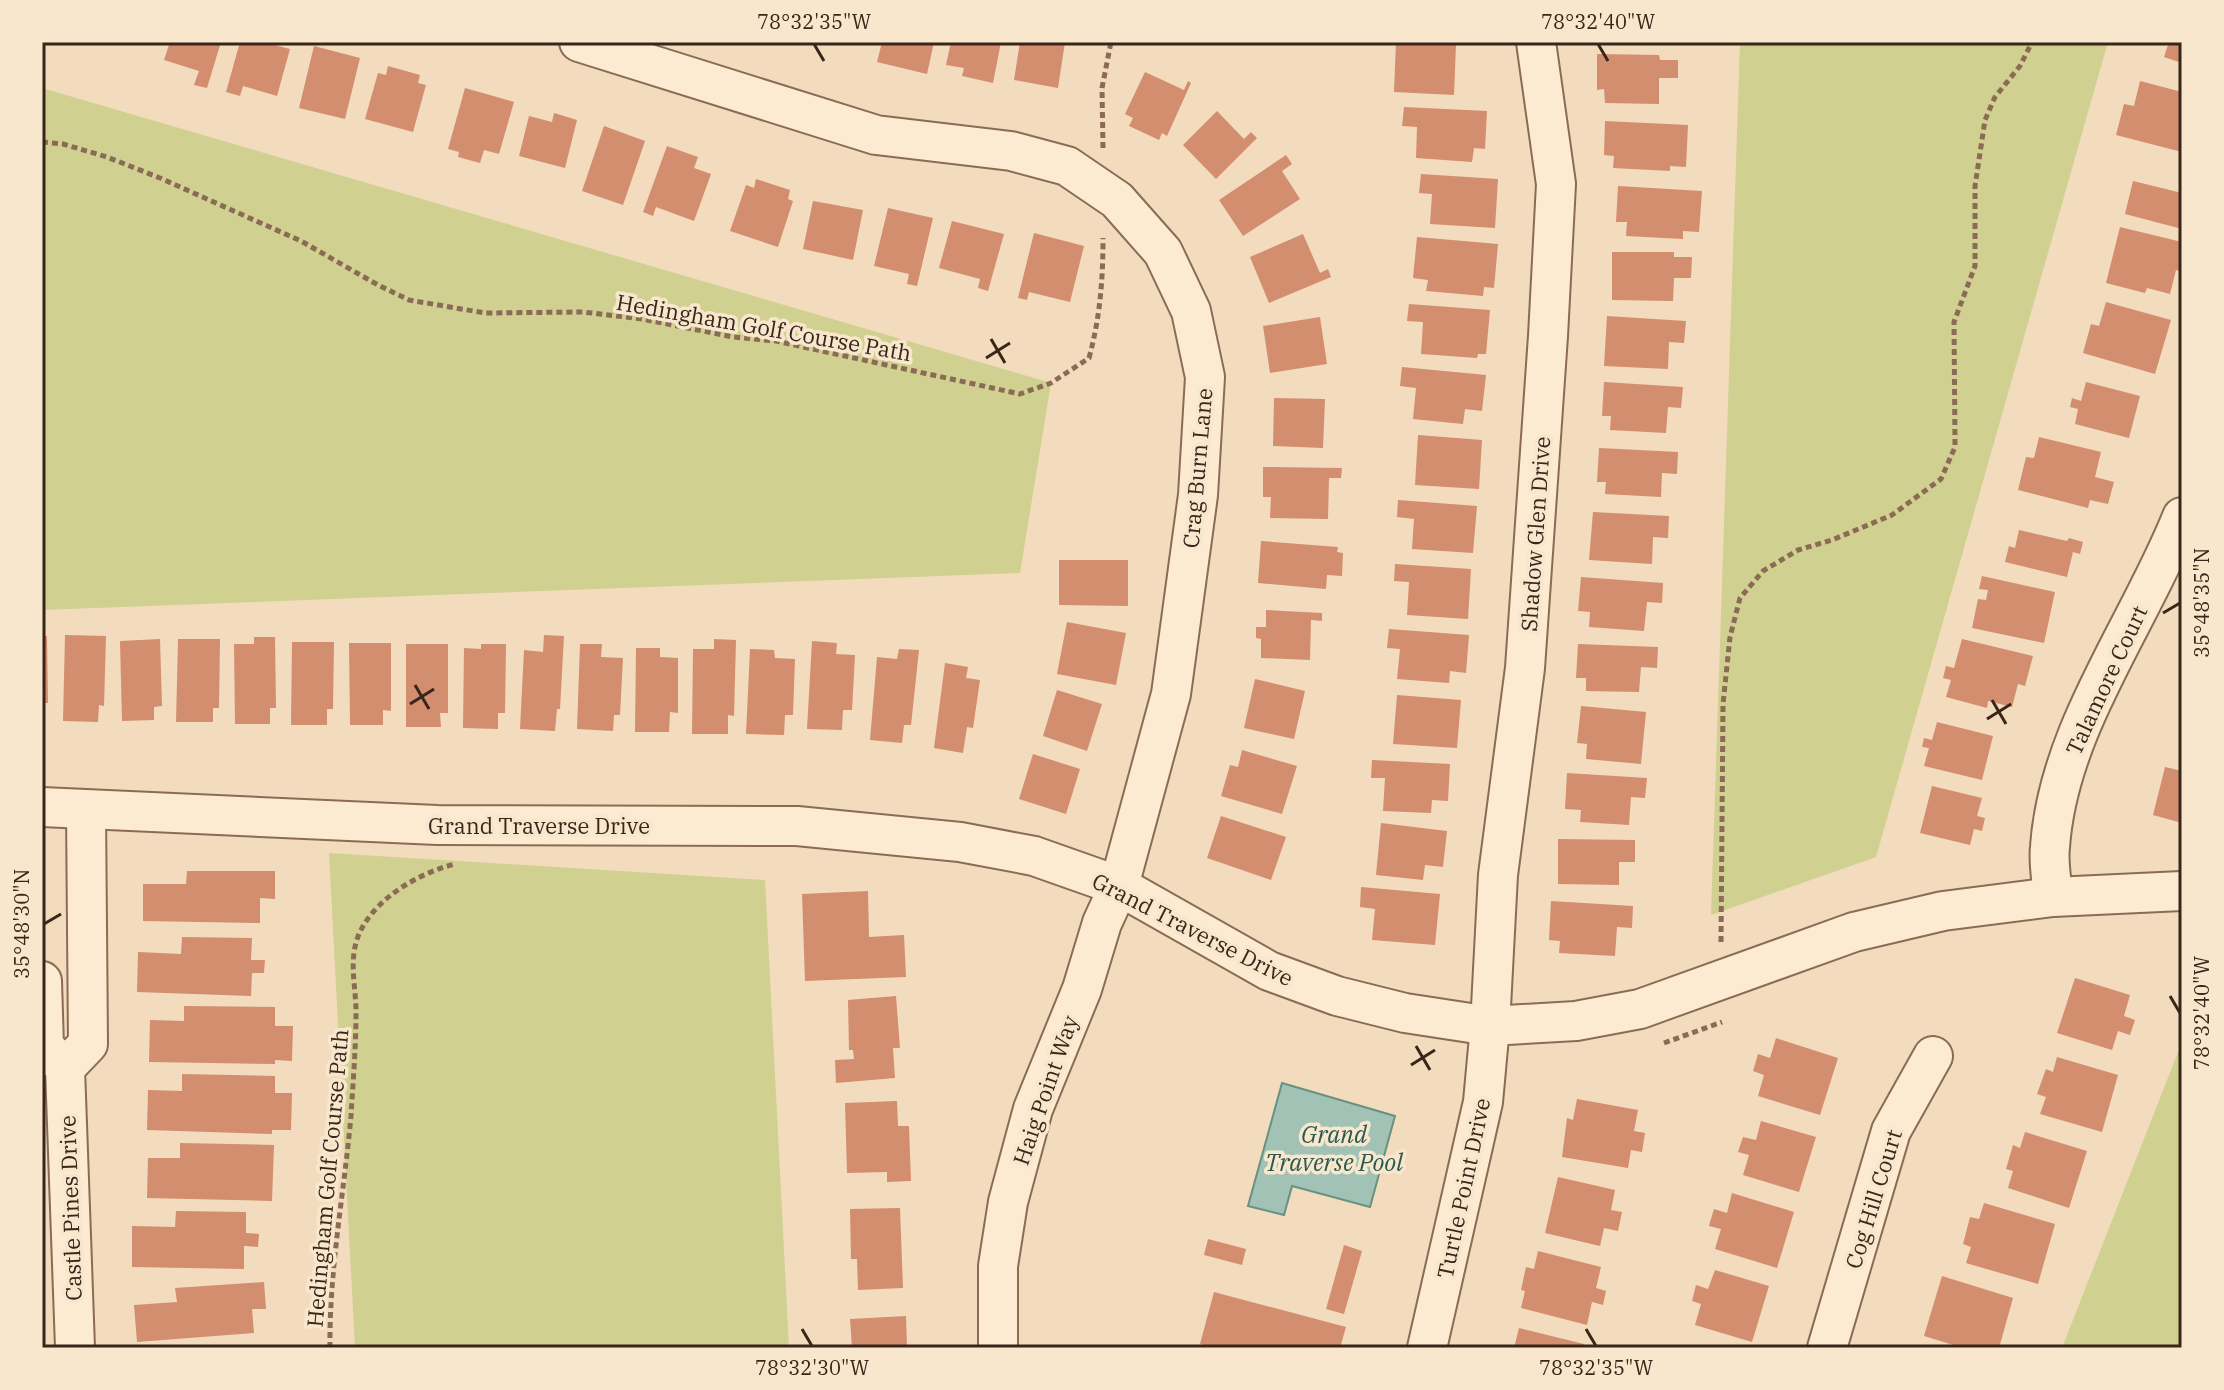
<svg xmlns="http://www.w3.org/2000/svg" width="2224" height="1390" font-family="'IBM Plex Serif',serif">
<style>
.green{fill:#d0d090}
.water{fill:#a1c2b5;stroke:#689182;stroke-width:2}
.building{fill:#d38d6f}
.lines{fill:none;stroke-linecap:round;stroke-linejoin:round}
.minor-casing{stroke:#8b6b55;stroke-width:42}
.path{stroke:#8b6b55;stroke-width:5;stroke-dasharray:6 4;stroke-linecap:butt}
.minor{stroke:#fcead1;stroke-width:38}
.ticks{fill:none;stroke:#39261b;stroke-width:3}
.labels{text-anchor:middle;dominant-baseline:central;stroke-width:7;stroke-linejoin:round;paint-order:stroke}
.street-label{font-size:22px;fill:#39261b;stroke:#f8e7cd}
.water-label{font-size:24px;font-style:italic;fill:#295a51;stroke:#f8e7cd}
.neatline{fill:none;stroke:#39261b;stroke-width:3}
.ticks-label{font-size:20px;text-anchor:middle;fill:#39261b}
</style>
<rect width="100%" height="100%" fill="#f2dcbd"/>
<!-- green -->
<g class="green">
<polygon points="1740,42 2108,42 1876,857 1711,915"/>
<polygon points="42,88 1051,383 1020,573 42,610"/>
<polygon points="329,853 765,880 789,1348 355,1348"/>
<polygon points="2182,1042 2182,1348 2062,1348"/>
</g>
<!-- water -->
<polygon class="water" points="1282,1083 1395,1116 1370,1207 1292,1186 1284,1215 1248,1206"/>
<!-- building -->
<g class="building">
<polygon points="170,42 221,42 207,88 194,85 199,71 164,60"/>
<polygon points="240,42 275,42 274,45 290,49 277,96 243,86 240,96 226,92"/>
<polygon points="882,42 934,42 927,74 877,62"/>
<polygon points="951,42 1001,42 993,83 962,76 964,68 946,65"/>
<polygon points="1020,42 1065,42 1058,88 1014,80"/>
<polygon points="1396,42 1456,44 1454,95 1394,92"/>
<polygon points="2169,42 2182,42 2182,63 2164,57"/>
<polygon points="314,46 360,58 345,119 299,108"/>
<polygon points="1597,54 1659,55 1660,60 1678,60 1678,78 1659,78 1659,104 1605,103 1604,89 1597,90"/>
<polygon points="388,66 420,75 418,83 426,85 413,132 365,119 378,73 386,75"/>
<polygon points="1145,72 1184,90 1188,81 1191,83 1167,136 1162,133 1159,140 1129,126 1133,118 1125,114"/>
<polygon points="2140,81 2182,92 2182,152 2116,135 2124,104 2134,106"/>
<polygon points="465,88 514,102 499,154 484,150 480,163 458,157 459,152 448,149"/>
<polygon points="1404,107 1487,111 1485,149 1474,148 1472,162 1416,158 1417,127 1402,126"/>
<polygon points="1217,111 1244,139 1251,132 1257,138 1216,179 1183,145"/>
<polygon points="554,113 577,120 565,168 519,156 529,116 552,122"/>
<polygon points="1605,121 1688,125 1686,167 1670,166 1670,171 1613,168 1614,156 1604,155"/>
<polygon points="604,126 645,141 623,205 582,191"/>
<polygon points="667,146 698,157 694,168 711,174 694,221 656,207 653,216 643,212"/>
<polygon points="1286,155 1292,164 1282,171 1300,199 1243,236 1219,200"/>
<polygon points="1421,174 1498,179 1495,228 1430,224 1432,194 1419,193"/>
<polygon points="756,179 790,190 788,199 793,201 778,247 730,231 746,185 754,188"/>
<polygon points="2133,181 2182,193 2182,229 2125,214"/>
<polygon points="1618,186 1702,191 1699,232 1683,231 1683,239 1626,236 1627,222 1616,222"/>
<polygon points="813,201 863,210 853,260 803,249"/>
<polygon points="888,208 933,218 917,286 907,284 909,274 874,266"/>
<polygon points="952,221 1004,234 988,291 978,288 980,279 939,268"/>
<polygon points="2120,227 2182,242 2182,272 2176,270 2170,294 2147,288 2145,293 2106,283"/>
<polygon points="1034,233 1084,246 1070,302 1029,292 1027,300 1018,298"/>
<polygon points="1303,234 1320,273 1328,269 1331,277 1269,303 1250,257"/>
<polygon points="1417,237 1498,244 1494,288 1484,287 1483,296 1426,291 1428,280 1413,278"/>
<polygon points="1612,252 1674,252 1674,257 1692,257 1691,278 1674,278 1673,301 1612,300"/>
<polygon points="2106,302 2171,320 2155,374 2083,353 2091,324 2099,326"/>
<polygon points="1409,304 1490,310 1486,354 1478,354 1477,358 1421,354 1423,322 1407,321"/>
<polygon points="1607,316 1686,321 1684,343 1669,342 1668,369 1604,366"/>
<polygon points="1320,317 1327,364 1270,373 1263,326"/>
<polygon points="1402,367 1486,375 1482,411 1465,409 1463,424 1413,419 1416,388 1400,386"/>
<polygon points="1604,382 1683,387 1681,408 1668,407 1666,433 1610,430 1611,416 1602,416"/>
<polygon points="2086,382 2140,396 2129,438 2075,424 2078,409 2070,407 2072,398 2081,401"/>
<polygon points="1274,398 1325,399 1323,448 1273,446"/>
<polygon points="1418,435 1482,440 1479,489 1415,485"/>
<polygon points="2039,437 2101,452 2095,477 2114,482 2108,504 2090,500 2088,508 2018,490 2026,457 2034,458"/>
<polygon points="1599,448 1678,452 1677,474 1662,473 1661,497 1605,494 1606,482 1597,482"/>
<polygon points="1263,467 1342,468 1341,478 1329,478 1328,519 1270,518 1271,497 1263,497"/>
<polygon points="1398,500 1477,506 1473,553 1412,549 1414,519 1397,517"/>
<polygon points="1593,512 1669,516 1668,538 1653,537 1652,564 1589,560"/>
<polygon points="2019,530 2067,541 2069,538 2083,542 2080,554 2073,552 2067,577 2005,562 2009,546 2015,548"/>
<polygon points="1261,541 1338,547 1337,552 1343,553 1342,576 1327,575 1326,589 1258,583"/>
<polygon points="1059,560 1128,560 1128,606 1059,605"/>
<polygon points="1395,564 1471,569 1468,619 1407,615 1409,582 1394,581"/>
<polygon points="1982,576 2055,592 2044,643 1972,628 1978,599 1986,600 1988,590 1979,589"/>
<polygon points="1581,577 1663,583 1662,603 1647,602 1644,631 1589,627 1590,612 1578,611"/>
<polygon points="1266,610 1322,613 1322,621 1311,620 1310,660 1261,658 1261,639 1256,638 1256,627 1266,627"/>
<polygon points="1067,622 1126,633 1116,685 1057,674"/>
<polygon points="1389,629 1469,635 1466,673 1450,671 1449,683 1397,679 1400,649 1387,648"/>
<polygon points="65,635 106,636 104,706 99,705 98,722 63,721"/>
<polygon points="544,635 564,636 560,709 557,709 555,731 520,729 524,650 543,652"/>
<polygon points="42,636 47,636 48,703 42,703"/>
<polygon points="254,637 275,637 276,708 270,708 270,724 235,724 234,644 254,644"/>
<polygon points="160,639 162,706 154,707 154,720 122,721 120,641"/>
<polygon points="178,639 220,639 219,708 213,708 213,722 176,722"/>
<polygon points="714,639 736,640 734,716 728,715 728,734 692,734 693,649 714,649"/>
<polygon points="1962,639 2033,656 2025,686 2018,684 2012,707 1988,701 1987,708 1946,697 1951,680 1943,678 1946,666 1954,668"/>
<polygon points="812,641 837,643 836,654 855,655 852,710 843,710 842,730 807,729"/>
<polygon points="292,642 334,642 333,709 327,709 327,725 291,725"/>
<polygon points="349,643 391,643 391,711 383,710 383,725 350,725"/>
<polygon points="406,644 448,644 448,713 440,713 441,727 406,727"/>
<polygon points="481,644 506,644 505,713 498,713 498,729 463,728 464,648 481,649"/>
<polygon points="580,644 602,644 601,657 623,658 620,715 614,715 613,731 577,729"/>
<polygon points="1578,644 1658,647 1657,668 1641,667 1639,692 1586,691 1586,678 1576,678"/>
<polygon points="636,648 660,648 660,657 678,658 678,713 670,712 669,732 635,732"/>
<polygon points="750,649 774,650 775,658 795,659 793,715 785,715 784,735 746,734"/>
<polygon points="899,649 919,650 911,725 904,725 902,743 870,740 877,657 897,659"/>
<polygon points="945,663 968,667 966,678 980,680 973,728 967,727 963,753 934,748"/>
<polygon points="1255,679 1305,691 1294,739 1244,728"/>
<polygon points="1057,690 1102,704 1087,751 1043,736"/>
<polygon points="1397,695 1461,700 1457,748 1393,744"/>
<polygon points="1581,706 1646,712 1641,764 1586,759 1587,744 1577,743"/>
<polygon points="1937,722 1993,736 1982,780 1924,766 1929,748 1922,747 1924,738 1932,740"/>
<polygon points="1242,750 1297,766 1282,814 1221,796 1230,765 1238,767"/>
<polygon points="1033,754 1080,769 1066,814 1019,799"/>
<polygon points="1372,760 1450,764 1448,801 1432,800 1431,813 1383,811 1385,778 1371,778"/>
<polygon points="2165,767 2182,771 2182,823 2153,815"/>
<polygon points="1567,773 1647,778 1645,798 1631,797 1629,825 1580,822 1581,810 1565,809"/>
<polygon points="1932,786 1982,798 1977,816 1985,818 1982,831 1974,829 1970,845 1920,833"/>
<polygon points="1221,816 1286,837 1271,880 1207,858"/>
<polygon points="1381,823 1447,831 1443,867 1425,865 1423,880 1376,875"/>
<polygon points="1558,839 1635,840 1635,862 1619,862 1619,885 1558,884"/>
<polygon points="187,871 275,871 275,899 260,898 260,923 143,921 143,884 186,884"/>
<polygon points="1361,887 1440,894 1435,945 1372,940 1375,909 1360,907"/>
<polygon points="868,891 869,937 904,935 906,977 805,981 802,894"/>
<polygon points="1551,901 1633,906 1632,928 1617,927 1615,956 1559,953 1560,941 1549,940"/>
<polygon points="182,937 252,938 251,960 265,960 264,973 252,973 251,996 137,992 138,952 181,954"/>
<polygon points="2075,978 2130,995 2124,1016 2135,1020 2130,1035 2118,1031 2112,1050 2057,1033"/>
<polygon points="896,996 900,1048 893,1048 895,1078 836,1083 835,1060 854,1059 853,1050 849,1050 848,1000"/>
<polygon points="184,1006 275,1007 275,1026 293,1026 292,1061 275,1060 275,1064 149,1062 150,1020 184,1021"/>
<polygon points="1776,1038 1838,1058 1820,1115 1758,1096 1764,1075 1753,1071 1758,1054 1770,1058"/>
<polygon points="2057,1057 2118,1075 2102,1132 2040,1114 2046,1097 2037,1094 2046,1069 2053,1072"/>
<polygon points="182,1074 275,1076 275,1093 292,1093 291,1130 272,1130 272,1134 147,1130 148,1090 182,1091"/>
<polygon points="1577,1099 1638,1110 1634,1131 1645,1133 1642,1152 1631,1150 1628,1168 1562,1157 1567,1118 1573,1120"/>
<polygon points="897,1101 898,1126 909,1126 911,1181 887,1182 887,1172 847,1173 845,1103"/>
<polygon points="1761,1121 1816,1137 1799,1192 1743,1175 1749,1155 1738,1152 1743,1137 1756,1140"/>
<polygon points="2025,1132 2087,1151 2069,1208 2008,1188 2013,1171 2006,1169 2013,1145 2020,1148"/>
<polygon points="180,1143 274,1145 272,1201 147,1198 148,1158 180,1158"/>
<polygon points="1558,1177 1615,1190 1611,1210 1622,1212 1618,1231 1604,1228 1600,1246 1545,1233"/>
<polygon points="1732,1193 1794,1212 1777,1268 1715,1249 1721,1229 1709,1226 1710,1222 1714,1209 1727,1213"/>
<polygon points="1984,1203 2055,1224 2038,1284 1966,1263 1971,1247 1963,1244 1970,1217 1979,1219"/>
<polygon points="900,1208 903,1288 858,1290 857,1259 851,1259 850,1209"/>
<polygon points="176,1211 246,1212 246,1233 259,1234 258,1247 244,1246 244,1269 132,1267 132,1226 175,1227"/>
<polygon points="1208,1239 1246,1249 1242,1265 1204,1255"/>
<polygon points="1344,1245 1362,1251 1344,1314 1326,1309"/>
<polygon points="1538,1251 1601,1267 1596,1288 1606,1291 1603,1305 1592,1302 1587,1325 1521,1308 1525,1291 1521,1290 1526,1267 1534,1269"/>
<polygon points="1715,1270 1769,1286 1752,1342 1695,1325 1701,1304 1692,1301 1696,1285 1708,1289"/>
<polygon points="1942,1276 2013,1298 1999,1348 1963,1348 1924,1336"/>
<polygon points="264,1282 266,1309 252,1309 254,1333 137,1342 134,1305 177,1302 175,1288"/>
<polygon points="1214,1292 1346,1327 1340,1348 1216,1348 1200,1344"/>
<polygon points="906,1316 907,1348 852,1348 850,1319"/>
<polygon points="1519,1328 1584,1344 1583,1348 1514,1348"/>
</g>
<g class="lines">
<defs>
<g id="minor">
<polyline points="579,42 876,135 1011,151 1067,166 1117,200 1163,252 1191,311 1205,377 1198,495 1171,694 1119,886 1102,923 1082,989 1033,1109 1008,1202 998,1266 998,1348"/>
<polyline points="42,807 437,825 797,826 960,842 1034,856 1119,886 1269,971 1337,996 1405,1013 1490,1026 1576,1021 1640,1009 1854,932 1943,911 2053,897 2182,891"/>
<path d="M 2053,897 C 2052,881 2048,863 2050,847 C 2058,729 2139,625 2182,517"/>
<polyline points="42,981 44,1046 65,1068 75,1348"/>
<polyline points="65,1068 88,1044 86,810"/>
<polyline points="1427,1348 1483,1102 1490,1026 1498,875 1525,668 1548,336 1556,184 1536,42"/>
<polyline points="1827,1348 1891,1131 1933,1056"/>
</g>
</defs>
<!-- minor casing -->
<use href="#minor" class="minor-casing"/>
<!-- path -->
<g class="path">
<path d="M 42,142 L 63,144 L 107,157 L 160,178 L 301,241 L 378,285 L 409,300 L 485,313 L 583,312 L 642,319 L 733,337 L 776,341 L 1020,394 L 1051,383 L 1089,358 C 1100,318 1103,280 1103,238"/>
<polyline points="1103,148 1102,88 1111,42"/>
<polyline points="1721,942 1723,704 1730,637 1740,598 1763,571 1798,550 1832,540 1892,515 1941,479 1955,447 1954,322 1975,266 1975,186 1985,120 1995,97 2020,66 2032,42"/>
<polyline points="1664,1043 1722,1022"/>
<path d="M 330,1348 C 329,1270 344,1194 351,1116 C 353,1082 356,1047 356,1012 C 356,986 348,960 359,934 C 375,898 419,873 455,864"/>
</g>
<!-- minor -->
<use href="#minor" class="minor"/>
</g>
<!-- ticks -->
<path class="ticks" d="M 814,44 L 824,61M 1598,44 L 1608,61M 991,339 L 1005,363M 986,358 L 1010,343M 2163,613 L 2180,603M 415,685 L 429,709M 1992,700 L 2006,724M 410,704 L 434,689M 1987,719 L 2011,704M 44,924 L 61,914M 2170,996 L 2180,1013M 1416,1046 L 1430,1070M 1411,1065 L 1435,1050M 802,1329 L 812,1346M 1586,1329 L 1596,1346"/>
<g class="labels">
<!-- street labels -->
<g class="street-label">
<text transform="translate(764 327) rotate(10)">Hedingham Golf Course Path</text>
<text transform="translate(1197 468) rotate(-85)">Crag Burn Lane</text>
<text transform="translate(1535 534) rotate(-86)">Shadow Glen Drive</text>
<text transform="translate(2106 680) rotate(-65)">Talamore Court</text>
<text x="539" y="825">Grand Traverse Drive</text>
<text transform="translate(1193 929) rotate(27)">Grand Traverse Drive</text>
<text transform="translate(1045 1090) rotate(-71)">Haig Point Way</text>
<text transform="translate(327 1178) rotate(-85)">Hedingham Golf Course Path</text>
<text transform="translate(1463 1188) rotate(-78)">Turtle Point Drive</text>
<text transform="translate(1873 1199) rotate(-73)">Cog Hill Court</text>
<text transform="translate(70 1208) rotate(-92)">Castle Pines Drive</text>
</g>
<!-- water labels -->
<g class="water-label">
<text x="1334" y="1134">Grand<tspan x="1334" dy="28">Traverse Pool</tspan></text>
</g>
</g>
<!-- border -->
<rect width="2224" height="1390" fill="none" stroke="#f8e7cd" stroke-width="88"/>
<rect x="44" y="44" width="2136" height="1302" class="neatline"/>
<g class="ticks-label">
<text x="814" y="29">78°32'35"W</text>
<text x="1598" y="29">78°32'40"W</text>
<text transform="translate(2202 603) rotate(-90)" y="7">35°48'35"N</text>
<text transform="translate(22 924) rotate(-90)" y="7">35°48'30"N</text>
<text transform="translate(2202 1013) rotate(-90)" y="7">78°32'40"W</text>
<text x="812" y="1375">78°32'30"W</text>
<text x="1596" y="1375">78°32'35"W</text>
</g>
</svg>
